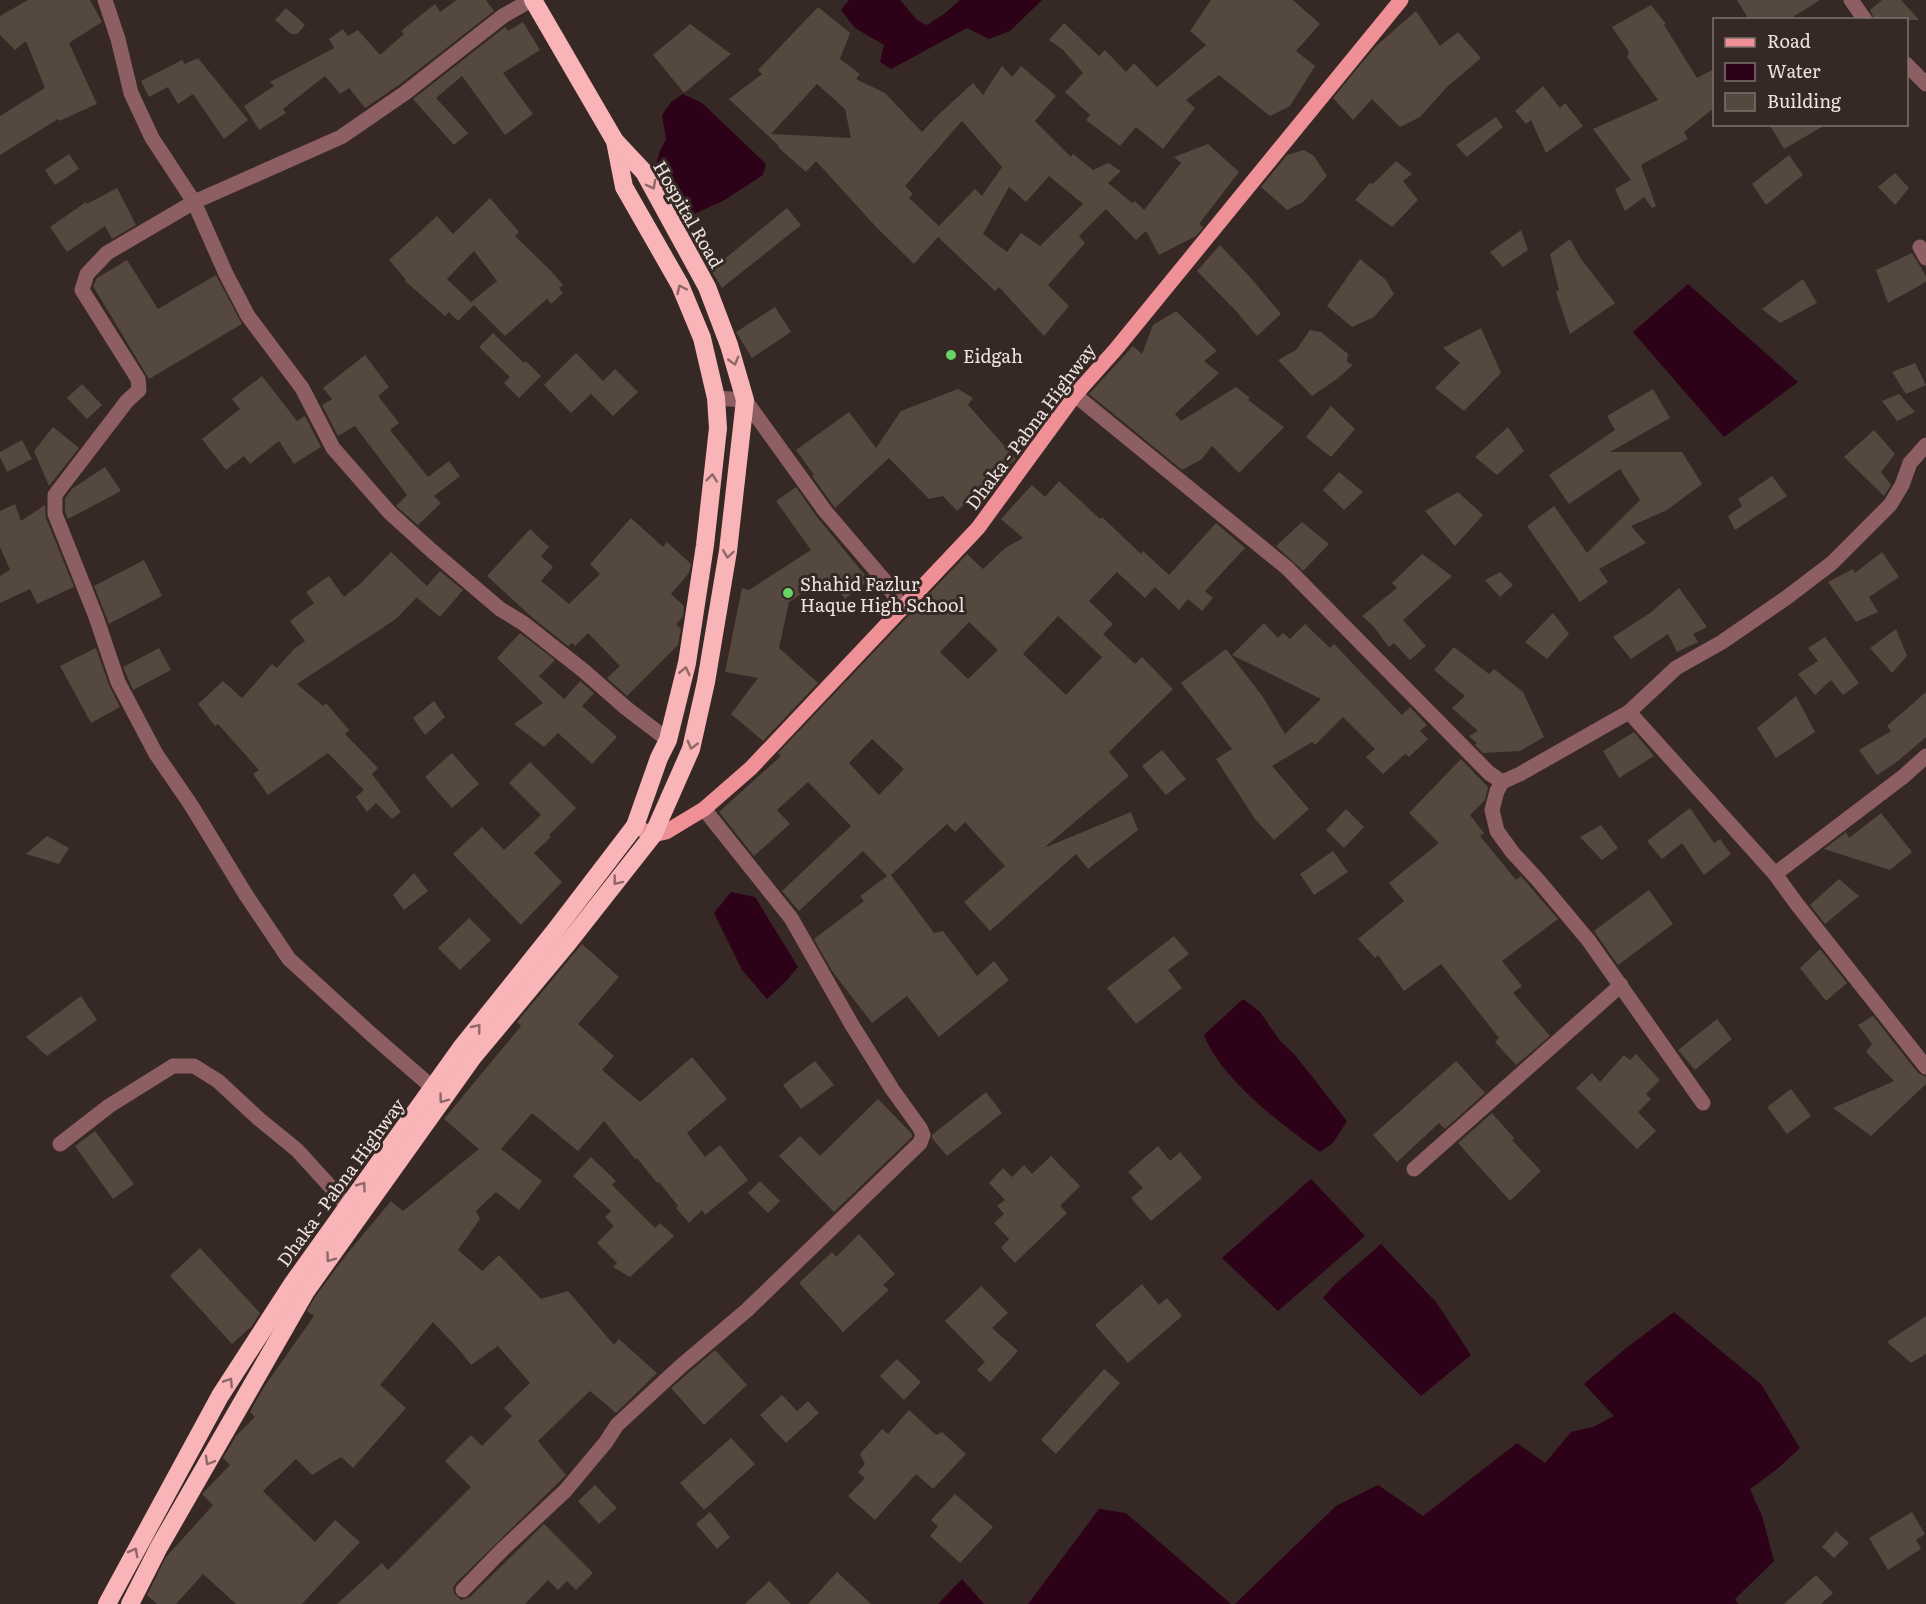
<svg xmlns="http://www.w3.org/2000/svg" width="1926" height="1604" font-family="Literata,serif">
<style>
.water{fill:#2d0218}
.building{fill:#54483f;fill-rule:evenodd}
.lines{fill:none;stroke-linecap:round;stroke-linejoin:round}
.street{stroke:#8d5f62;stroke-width:15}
.primary{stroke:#ef9097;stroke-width:15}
.highway{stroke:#f9b4b7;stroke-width:18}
.oneway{stroke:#8e6766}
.poi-dot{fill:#66d466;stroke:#362824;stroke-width:2}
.labels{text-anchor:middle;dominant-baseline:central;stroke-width:6;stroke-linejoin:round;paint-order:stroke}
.street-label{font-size:18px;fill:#ede4e1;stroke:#362824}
.poi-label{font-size:18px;fill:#ede4e1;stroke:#362824;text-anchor:start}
</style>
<rect width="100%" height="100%" fill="#362824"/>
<!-- water -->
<g class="water">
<polygon points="849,0 900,0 917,20 927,25 944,14 960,0 1042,0 1010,31 989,39 967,28 891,69 880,62 884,45 855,28 841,10"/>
<polygon points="683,94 702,103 766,164 763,175 723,201 687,217 656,165 660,151 666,139 662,115 672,101"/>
<polygon points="1688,284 1798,382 1724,437 1633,332"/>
<polygon points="731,892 755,897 798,967 787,980 767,999 742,970 714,913"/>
<path d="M 1243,999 L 1260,1012 L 1280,1041 L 1295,1055 L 1347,1121 L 1333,1143 L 1320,1152 C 1283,1126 1220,1078 1204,1035 Z"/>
<polygon points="1311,1179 1365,1236 1278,1311 1222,1258"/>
<polygon points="1381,1244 1436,1302 1471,1355 1421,1396 1323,1298 1334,1285"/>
<polygon points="1674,1312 1761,1384 1800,1448 1776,1470 1750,1489 1762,1516 1774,1561 1735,1599 1738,1604 1235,1604 1336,1506 1378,1485 1423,1516 1517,1443 1545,1463 1571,1432 1593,1427 1614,1416 1584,1384 1625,1349"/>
<polygon points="1099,1509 1126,1513 1231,1604 1028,1604"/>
<polygon points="962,1579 984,1604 938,1604"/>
</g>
<!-- building -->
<g class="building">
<polygon points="28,0 90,0 102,22 69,43 97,104 59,121 58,119 0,155 0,116 45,88 26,41 15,50 0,35 0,16"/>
<polygon points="457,0 486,0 494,11 399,85 365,108 349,88 340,94 325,76 283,109 286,113 259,130 244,106 274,86 270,82 334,48 329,39 343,29 348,36 358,30 380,55 404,34 401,31 435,4 440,12"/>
<polygon points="1211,0 1293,0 1320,24 1296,51 1315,66 1290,106 1270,116 1219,75 1186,100 1195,108 1163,149 1136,127 1120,146 1086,120 1090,115 1065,92 1083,73 1063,50 1049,40 1064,23 1099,56 1105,50 1126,72 1134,63 1157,87 1206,45 1190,31"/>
<polygon points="1737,0 1820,0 1788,20 1749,20"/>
<polygon points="1882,0 1901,0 1919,20 1875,20 1870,10"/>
<polygon points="1651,5 1666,24 1664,25 1697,78 1714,69 1714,108 1684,132 1688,139 1641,165 1656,206 1652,208 1644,197 1625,211 1615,189 1631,180 1593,129 1658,100 1627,57 1629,52 1612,27"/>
<path d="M 818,7 L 850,33 L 840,59 L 860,74 L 856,79 L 885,93 L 922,132 L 938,115 L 973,83 L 983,95 L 1002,66 L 1012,77 L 1021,66 L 1056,96 L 1035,121 L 1071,157 L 1073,154 L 1093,170 L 1108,163 L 1121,171 L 1108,183 L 1132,203 L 1135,201 L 1144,210 L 1181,163 L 1174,157 L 1208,144 L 1239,172 L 1199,224 L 1203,228 L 1196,236 L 1159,255 L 1146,231 L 1136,240 L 1106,209 L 1079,236 L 1085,243 L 1048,285 L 1069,306 L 1044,336 L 999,287 L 995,291 L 938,237 L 914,264 L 877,228 L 816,161 L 806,172 L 778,147 L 779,146 L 729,99 L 762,74 L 758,70 ZM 817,84 L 845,109 L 851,138 L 771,134 ZM 962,121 L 1002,167 L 982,196 L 975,189 L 939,226 L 909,198 L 913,194 L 905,186 ZM 1049,176 L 1083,204 L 1040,246 L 1021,233 L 1007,252 L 983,234 L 1009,187 L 1026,202 Z"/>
<polygon points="286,8 305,25 297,34 291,34 275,20"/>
<polygon points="1416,11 1440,46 1458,32 1481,58 1447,87 1420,117 1400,127 1372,99 1353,120 1333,98 1375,47"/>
<polygon points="523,22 540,50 503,73 533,114 505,135 462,76 436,98 468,133 454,145 413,99 505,27 508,31"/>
<polygon points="690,24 731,54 684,93 653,55"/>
<polygon points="198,58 248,120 224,139 193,94 178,104 168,87 149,97 141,81 182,60 185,64"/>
<polygon points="1543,86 1560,108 1565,103 1583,126 1546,153 1531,120 1526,124 1515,111"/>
<polygon points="1496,117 1503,127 1467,157 1456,145"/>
<polygon points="1769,124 1827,124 1784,149"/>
<polygon points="1304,150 1314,156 1327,176 1303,202 1287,210 1261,187 1287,155"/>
<polygon points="69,154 79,169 55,185 45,170"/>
<polygon points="1789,155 1803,175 1766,205 1752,184"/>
<polygon points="1396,161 1412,174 1403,181 1418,200 1392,227 1355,200 1370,183 1373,184"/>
<polygon points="1895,173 1909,188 1895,205 1878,187"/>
<polygon points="117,188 136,225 112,239 105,226 67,252 50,227 86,202 87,204"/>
<path d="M 490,198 L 519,232 L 515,236 L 552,272 L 563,285 L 559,288 L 563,293 L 551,304 L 547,299 L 505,336 L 474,305 L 458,321 L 449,312 L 445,316 L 405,281 L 406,280 L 389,260 L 437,216 L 453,234 ZM 474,251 L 497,281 L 471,302 L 447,279 Z"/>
<polygon points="787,208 801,225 722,288 711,270"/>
<polygon points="1521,230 1528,250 1503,267 1490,252"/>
<polygon points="1570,239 1581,259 1615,303 1570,334 1556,292 1559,290 1550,254"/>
<polygon points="1220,245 1250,277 1281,314 1257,336 1237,312 1197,271"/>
<polygon points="1912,253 1926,276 1926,282 1888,303 1876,270"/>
<polygon points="1360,259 1386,280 1394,294 1374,317 1352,327 1327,306"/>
<polygon points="127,260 158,309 216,275 242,324 149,379 93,286 97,278"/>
<polygon points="1803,279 1817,303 1780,323 1762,309"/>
<polygon points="775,307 791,332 752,358 736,332"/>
<polygon points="1176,311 1217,351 1204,361 1219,373 1175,414 1181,421 1236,387 1250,398 1248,400 1284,427 1239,473 1212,446 1202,459 1182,470 1089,394 1133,346 1142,354 1153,325"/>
<polygon points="1481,328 1501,373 1464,411 1435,388 1460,363 1443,348"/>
<polygon points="1310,330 1321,332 1348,354 1347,362 1353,365 1337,379 1312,396 1278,360 1296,350"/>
<polygon points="493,333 524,363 526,361 541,376 519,398 504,383 510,377 479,347"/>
<polygon points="576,353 603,381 615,369 638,392 613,416 591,394 571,413 544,385"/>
<polygon points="365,355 389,387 378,396 399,423 390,430 428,477 449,461 460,476 434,496 441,503 418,525 396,506 407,495 355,426 338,436 322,405 332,399 323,388"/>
<polygon points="1915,363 1926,385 1906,394 1892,372"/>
<polygon points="262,376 297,421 305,416 321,447 294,464 279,441 250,464 244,456 226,470 202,439 240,409 232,399"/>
<polygon points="82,384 102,405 87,419 67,398"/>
<polygon points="958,389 973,398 968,405 1016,459 957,511 943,496 929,499 889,458 835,508 812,476 814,475 796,450 849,412 876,448 901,411"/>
<polygon points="1653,389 1670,418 1610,452 1682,452 1702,484 1667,510 1631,526 1646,543 1599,569 1608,582 1580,602 1527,526 1554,506 1587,553 1640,500 1620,469 1569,504 1549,475 1615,430 1607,416"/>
<polygon points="1899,394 1915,412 1897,421 1882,401"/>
<polygon points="1331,406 1355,429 1331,457 1306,437"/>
<polygon points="53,427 79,448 49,486 34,451"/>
<polygon points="1508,427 1524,451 1497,475 1475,457"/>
<polygon points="1874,430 1895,454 1881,472 1891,485 1884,496 1844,457"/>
<polygon points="22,440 32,459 7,472 0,457 0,452"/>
<polygon points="105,467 121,491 68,519 65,512 65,498 73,488"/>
<polygon points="1339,472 1363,492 1344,510 1323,490"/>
<polygon points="1772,476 1787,496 1735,530 1728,516 1742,506 1738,499"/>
<path d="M 1059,481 L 1100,519 L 1102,517 L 1141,554 L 1143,551 L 1169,575 L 1216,523 L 1245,548 L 1205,591 L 1213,598 L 1202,611 L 1188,599 L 1179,610 L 1155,587 L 1145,598 L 1117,572 L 1089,601 L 1113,624 L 1103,634 L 1135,664 L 1142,657 L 1173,689 L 1109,752 L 1129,776 L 1044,848 L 1131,812 L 1138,830 L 1088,869 L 1076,854 L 990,931 L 964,902 L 1005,866 L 965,822 L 955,832 L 947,824 L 891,875 L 934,933 L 943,931 L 977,976 L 994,961 L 1009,980 L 939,1037 L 907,996 L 872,1023 L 832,971 L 814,939 L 864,901 L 860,896 L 887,876 L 863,851 L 799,911 L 782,891 L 851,826 L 808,782 L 777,810 L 790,824 L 754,856 L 719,812 L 781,756 L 778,753 L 967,554 L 983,569 L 1005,548 L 1023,538 L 1001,519 L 1032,485 L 1045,497 ZM 1058,616 L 1102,657 L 1066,695 L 1023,654 ZM 969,622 L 998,650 L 968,679 L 940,652 ZM 872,739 L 904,769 L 879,795 L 849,763 Z"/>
<polygon points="796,487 817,517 869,580 845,599 827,577 789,602 779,648 818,683 763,741 731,714 758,678 725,672 742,588 749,590 811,550 776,501"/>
<polygon points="1458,492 1483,515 1455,546 1425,511"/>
<polygon points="15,504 21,521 45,505 46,518 74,587 37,604 30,589 0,603 0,576 10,570 0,547 0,511"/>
<polygon points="631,518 663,547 667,542 691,564 689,573 671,594 684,606 683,617 676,624 681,629 678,645 627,696 607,678 620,666 588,633 575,646 572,643 568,646 534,619 487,576 530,529 549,547 541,556 553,567 541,581 569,604 600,574 590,564"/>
<polygon points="1302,522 1329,544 1303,571 1276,546"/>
<polygon points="391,552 427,586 440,571 463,590 440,617 417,598 424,590 396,619 297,684 323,706 326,703 349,730 345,734 378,768 372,774 401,812 392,819 376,803 367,812 356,797 364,790 328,753 268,795 253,774 259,770 218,724 215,726 198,704 223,681 242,698 272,664 277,668 294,649 305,641 290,621 314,603 306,592 329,576 344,597 361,583"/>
<polygon points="1882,552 1899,577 1869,597 1878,612 1856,622 1828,582 1853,569 1855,573"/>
<polygon points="1422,554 1452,576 1403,620 1426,646 1410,660 1394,643 1389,647 1373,626 1362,616 1397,588 1392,583"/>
<polygon points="144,560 162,596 109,624 94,586"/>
<polygon points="1500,572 1513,585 1500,597 1485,580"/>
<polygon points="1679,588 1707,627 1693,634 1698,642 1677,652 1668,634 1631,659 1613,637 1650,613"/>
<polygon points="1553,613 1569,634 1547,659 1525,642"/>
<polygon points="1264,623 1278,638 1283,633 1290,639 1305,624 1330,648 1334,644 1402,715 1410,707 1427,725 1420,731 1428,739 1409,757 1405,754 1383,774 1366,757 1375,749 1343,717 1315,745 1312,742 1272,766 1309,809 1274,840 1255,819 1216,759 1232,749 1181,683 1226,649 1263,697 1285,734 1321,699 1232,655"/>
<polygon points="1896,629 1907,656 1892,673 1870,648"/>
<polygon points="520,633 555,660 539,676 564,699 580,681 594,693 582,706 617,737 592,764 558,733 544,747 514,724 543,703 497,658"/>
<polygon points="1825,637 1859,683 1843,695 1831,680 1815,695 1798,674 1818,661 1808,648"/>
<polygon points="1454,647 1489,674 1494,669 1523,692 1544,737 1520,751 1483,753 1475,745 1477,743 1469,736 1478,731 1452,708 1465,696 1434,670"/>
<polygon points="96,648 109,685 120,707 91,723 60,666"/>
<polygon points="159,648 171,670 133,690 123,667"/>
<polygon points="1926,692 1926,737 1898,761 1877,775 1859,750 1891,731 1887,726"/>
<polygon points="1796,696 1815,732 1776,758 1757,728"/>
<polygon points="434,701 445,717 425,735 413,718"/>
<polygon points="1634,732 1654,756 1619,778 1603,751"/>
<polygon points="1162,750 1186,779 1166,795 1142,766"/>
<polygon points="452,753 479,784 452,808 425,777"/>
<polygon points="1461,759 1488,787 1485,800 1470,815 1484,833 1480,836 1516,880 1521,876 1558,919 1502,961 1522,986 1513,993 1550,1036 1516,1065 1495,1042 1499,1038 1441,964 1404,991 1378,955 1375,958 1358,939 1404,901 1389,883 1439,843 1409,813"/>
<polygon points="530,762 576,808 549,835 551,837 534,853 562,882 521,925 453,854 482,827 504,850 541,815 509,783"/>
<polygon points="1690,808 1714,843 1720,839 1731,854 1704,875 1682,843 1662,859 1647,841"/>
<polygon points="1346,809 1364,827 1344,848 1326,830"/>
<polygon points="1881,813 1912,852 1890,870 1824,849 1846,832 1849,838"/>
<polygon points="1601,825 1618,848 1602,860 1580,837"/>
<polygon points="47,836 69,848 59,864 26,854"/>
<polygon points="1333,851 1348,872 1314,895 1300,874"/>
<polygon points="414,873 428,891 404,910 393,895"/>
<polygon points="1839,879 1859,896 1825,924 1810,905"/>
<polygon points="1649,890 1673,924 1618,965 1594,931"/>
<polygon points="469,918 491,940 460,970 438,948"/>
<polygon points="1174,936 1189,954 1168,970 1182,988 1136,1024 1107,988"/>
<polygon points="582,944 619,977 578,1024 614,1056 602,1070 640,1102 692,1057 727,1099 687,1133 705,1157 720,1145 748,1180 705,1215 702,1210 689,1223 676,1208 678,1206 659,1182 657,1183 637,1158 636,1160 604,1121 578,1151 532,1113 501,1149 542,1181 519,1210 496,1192 476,1211 480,1219 458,1250 482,1271 499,1255 541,1299 568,1291 614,1345 619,1339 657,1373 616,1413 590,1391 538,1441 566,1475 456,1583 453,1588 454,1593 461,1600 470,1597 544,1524 593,1573 576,1590 567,1581 558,1590 548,1580 525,1604 337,1604 382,1563 388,1570 471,1487 445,1461 471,1435 482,1446 512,1416 504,1408 530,1383 498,1346 471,1365 461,1352 433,1322 380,1385 406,1408 353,1468 341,1457 312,1475 296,1459 263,1491 315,1542 335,1520 360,1542 302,1604 236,1604 203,1574 176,1604 157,1604 147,1595 166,1557 213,1505 202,1494 230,1465 223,1458 236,1436 255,1417 250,1412 264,1387 314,1316 307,1311 315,1297 346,1255 391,1201 403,1211 479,1149 444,1119 521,1026 517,1022"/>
<polygon points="1820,949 1847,983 1826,1001 1800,968"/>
<polygon points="81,996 97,1020 47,1056 26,1037"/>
<polygon points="1873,1016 1918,1073 1926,1077 1926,1084 1871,1136 1833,1108 1894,1081 1866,1052 1872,1044 1858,1025"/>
<polygon points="1717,1019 1732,1039 1695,1070 1678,1050"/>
<polygon points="1636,1054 1660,1080 1646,1094 1651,1099 1638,1112 1656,1131 1637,1149 1576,1088 1592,1073 1600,1082 1624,1055 1630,1060"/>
<polygon points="815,1061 834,1085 801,1109 783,1085"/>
<polygon points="1456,1061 1485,1093 1445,1129 1439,1123 1397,1162 1373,1135"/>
<polygon points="1791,1089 1811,1116 1787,1134 1767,1107"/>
<polygon points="986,1092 1002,1113 947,1156 932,1138 932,1135"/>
<polygon points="878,1099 912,1134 912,1137 834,1212 779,1156 800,1136 820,1156"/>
<polygon points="1492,1113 1514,1138 1512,1140 1541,1171 1510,1201 1458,1143"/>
<polygon points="95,1131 134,1184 113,1199 75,1146"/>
<polygon points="1158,1146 1170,1161 1180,1152 1202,1178 1151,1221 1131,1198 1143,1188 1128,1172"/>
<polygon points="1051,1156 1080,1186 1060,1206 1067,1213 1015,1263 1001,1248 1009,1239 994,1223 1004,1214 997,1206 1005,1200 989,1183 1003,1168 1012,1177 1024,1165 1032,1174"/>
<polygon points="591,1157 616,1181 612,1185 655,1228 660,1223 674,1236 630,1277 613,1267 617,1263 597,1243 614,1226 605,1217 611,1211 573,1176"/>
<polygon points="760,1181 780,1201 768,1213 748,1193"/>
<polygon points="859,1234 895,1274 883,1285 889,1290 843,1332 799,1283 832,1252 836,1257"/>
<polygon points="200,1248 260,1313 252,1326 232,1344 170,1276"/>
<polygon points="1142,1284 1159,1305 1167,1298 1182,1316 1128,1363 1095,1325"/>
<polygon points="981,1286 1008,1313 992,1328 1018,1351 990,1382 977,1370 985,1362 945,1321"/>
<polygon points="1926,1316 1926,1354 1911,1363 1887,1342"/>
<polygon points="715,1350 747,1385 704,1425 671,1388"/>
<polygon points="897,1359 921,1382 904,1400 880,1376"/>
<polygon points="1104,1369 1120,1383 1056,1454 1041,1440"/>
<polygon points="782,1395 797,1411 808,1401 819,1413 786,1443 760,1415"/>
<polygon points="909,1410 936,1435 942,1432 966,1454 933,1489 916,1474 875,1520 848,1496 865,1478 858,1472 865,1464 860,1454 882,1429 888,1434"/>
<polygon points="731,1438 755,1464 704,1510 680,1483"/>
<polygon points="595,1485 617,1508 599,1524 578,1501"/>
<polygon points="955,1494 993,1527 960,1563 930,1536 938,1526 931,1520"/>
<polygon points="710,1512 730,1537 717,1549 696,1524"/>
<polygon points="1912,1512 1925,1534 1916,1540 1921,1549 1888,1570 1869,1538"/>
<polygon points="1836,1531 1849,1543 1834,1558 1822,1547"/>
<polygon points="837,1572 871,1604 808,1604"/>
<polygon points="1816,1575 1833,1593 1821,1604 1784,1604"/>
<polygon points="769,1581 791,1604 745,1604"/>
</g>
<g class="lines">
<!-- street -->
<g class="street">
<polyline points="105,0 118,39 131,93 152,138 194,202 226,274 248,316 302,388 333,448 390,513 432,551 500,609 523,623 584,671 626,708 668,740"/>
<polyline points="1851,0 1865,20"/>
<polyline points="1906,64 1926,84"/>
<polyline points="1920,247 1926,258"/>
<polyline points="1075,395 1287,568 1489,773 1502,782 1520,774 1629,712 1775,874 1796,903 1926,1067"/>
<polyline points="716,398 745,400 825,511 884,580 903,609"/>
<polyline points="1629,712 1676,668 1722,642 1786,598 1832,563 1890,505 1902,485 1910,463 1926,445"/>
<polyline points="1502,782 1497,791 1492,810 1497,831 1513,853 1538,880 1589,941 1703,1103"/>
<polyline points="1775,874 1904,776 1926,756"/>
<polyline points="433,1088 372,1035 289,959 246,895 191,805 156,754 118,682 96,617 55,514 55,495 127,401 139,390 138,379 82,290 87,274 107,253 194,202 341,137 405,93 503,16 531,0"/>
<polyline points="60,1144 109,1106 173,1066 194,1066 218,1081 259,1119 297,1150 348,1206"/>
<polyline points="1414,1169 1621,985"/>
<polyline points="463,1590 503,1549 565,1491 606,1442 617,1425 681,1366 747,1310 920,1143 923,1135 920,1128 892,1089 852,1025 791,918 704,809"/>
</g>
<!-- primary -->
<polyline class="primary" points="635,826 653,835 666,832 704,809 751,768 978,528 1075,395 1116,349 1401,0"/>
<!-- highway -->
<g class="highway">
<polyline points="107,1604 220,1396 293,1283 461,1048 554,932 635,826 659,758 668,740 687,663 705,545 718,428 716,398 702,338 680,285 624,187 615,141"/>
<polyline points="130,1604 159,1547 306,1291 473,1057 568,943 653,835 691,749 706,682 728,551 745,400 729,345 707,287 644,172 615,141 533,0"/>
</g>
</g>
<!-- one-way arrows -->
<defs><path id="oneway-chevron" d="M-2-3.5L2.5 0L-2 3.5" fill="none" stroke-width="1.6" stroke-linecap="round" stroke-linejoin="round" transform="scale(1.5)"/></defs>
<g class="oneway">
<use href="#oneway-chevron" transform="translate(652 185) rotate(62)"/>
<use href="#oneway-chevron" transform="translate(681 289) rotate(-115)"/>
<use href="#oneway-chevron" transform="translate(734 361) rotate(74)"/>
<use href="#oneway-chevron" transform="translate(712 478) rotate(-84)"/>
<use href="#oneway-chevron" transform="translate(728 554) rotate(98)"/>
<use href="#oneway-chevron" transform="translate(685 671) rotate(-77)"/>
<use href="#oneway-chevron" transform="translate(692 745) rotate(105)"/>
<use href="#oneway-chevron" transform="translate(617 881) rotate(128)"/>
<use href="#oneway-chevron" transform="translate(477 1028) rotate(-51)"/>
<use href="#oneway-chevron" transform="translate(443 1099) rotate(126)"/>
<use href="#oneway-chevron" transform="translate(362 1186) rotate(-54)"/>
<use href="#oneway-chevron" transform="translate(330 1258) rotate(126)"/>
<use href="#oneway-chevron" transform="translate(229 1382) rotate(-57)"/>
<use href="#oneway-chevron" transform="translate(209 1461) rotate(120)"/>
<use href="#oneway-chevron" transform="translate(134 1552) rotate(-62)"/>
</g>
<!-- markers -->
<g class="poi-dot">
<circle cx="951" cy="355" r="6"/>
<circle cx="788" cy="593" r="6"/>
</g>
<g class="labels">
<!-- street labels -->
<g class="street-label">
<text transform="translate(689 214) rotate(60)">Hospital Road</text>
<text transform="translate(1030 426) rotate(-53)">Dhaka - Pabna Highway</text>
<text transform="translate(340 1182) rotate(-54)">Dhaka - Pabna Highway</text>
</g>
<!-- poi labels -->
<g class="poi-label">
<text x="963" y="355">Eidgah</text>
<text x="800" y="583">Shahid Fazlur<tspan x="800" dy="21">Haque High School</tspan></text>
</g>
</g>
<!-- legend -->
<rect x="1713" y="18" width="195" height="108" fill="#362824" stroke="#7f7370" stroke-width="1.5"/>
<rect x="1725" y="38" width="30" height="9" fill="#ef9097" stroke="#7f7370" stroke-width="1.5"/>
<text x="1767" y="48" font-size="18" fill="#ede4e1">Road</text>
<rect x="1725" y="63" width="30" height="18" fill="#2d0218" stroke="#7f7370" stroke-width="1.5"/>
<text x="1767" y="78" font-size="18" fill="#ede4e1">Water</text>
<rect x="1725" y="93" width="30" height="18" fill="#54483f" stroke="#7f7370" stroke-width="1.5"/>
<text x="1767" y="108" font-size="18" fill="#ede4e1">Building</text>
</svg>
